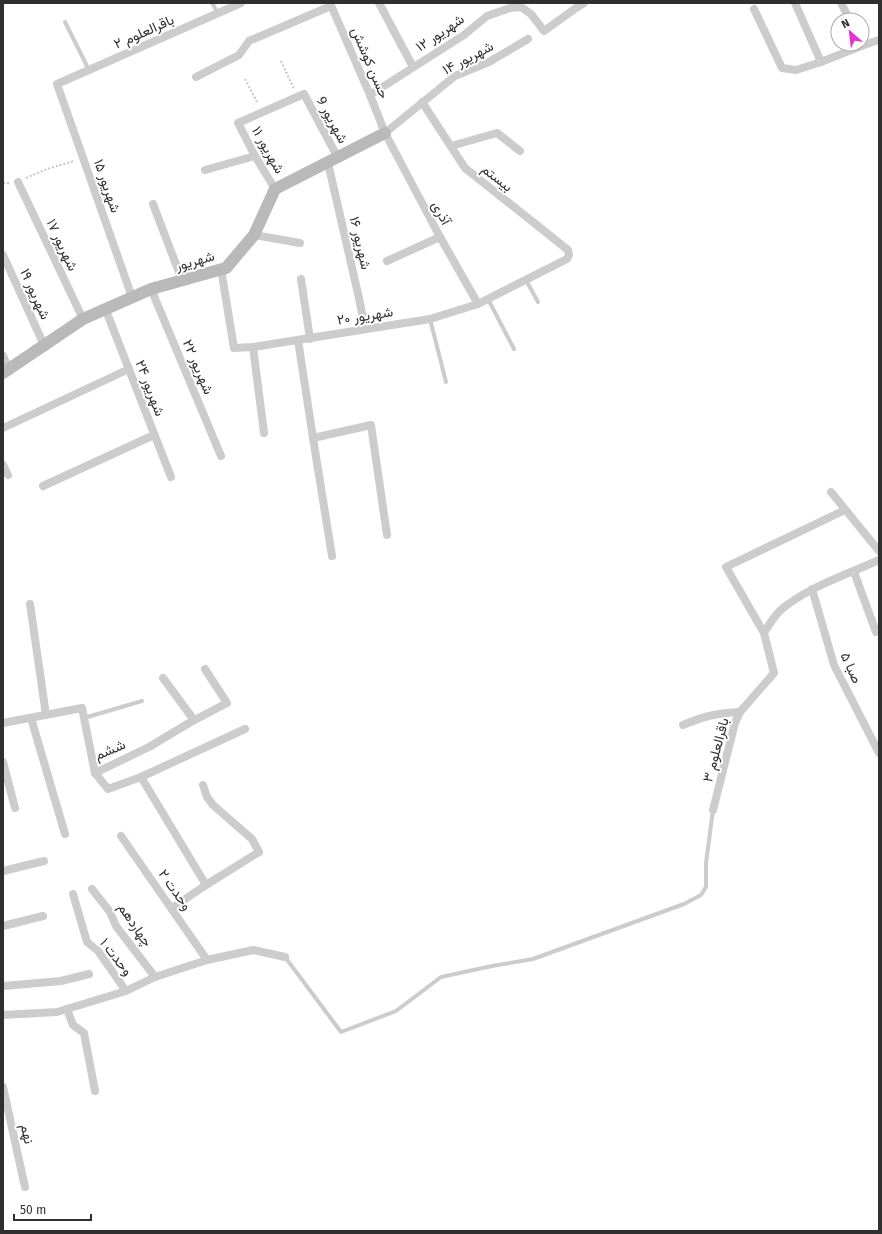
<svg xmlns="http://www.w3.org/2000/svg" width="882" height="1234" font-family="'Fira Sans',Vazirmatn,sans-serif">
<style>
.lines{fill:none;stroke-linecap:round;stroke-linejoin:round}
.path{stroke:#c6c6c6;stroke-width:2;stroke-dasharray:2 2;stroke-linecap:butt}
.lane{stroke:#ccc;stroke-width:4}
.street{stroke:#ccc;stroke-width:8}
.secondary{stroke:#b9b9b9;stroke-width:12}
.labels{text-anchor:middle;dominant-baseline:central;stroke-width:4;stroke-linejoin:round;paint-order:stroke}
.street-label{font-size:14px;fill:#2f2f2f;stroke:#fff}
</style>
<rect width="100%" height="100%" fill="#fff"/>
<g class="lines">
<!-- path -->
<g class="path">
<polyline points="281,61 294,89"/>
<polyline points="245,79 258,104"/>
<polyline points="26,178 47,169 74,161"/>
<polyline points="3,183 10,183"/>
</g>
<!-- lane -->
<g class="lane">
<polyline points="212,3 218,13"/>
<polyline points="65,22 89,70"/>
<polyline points="526,280 538,302"/>
<polyline points="488,299 514,349"/>
<polyline points="430,319 446,382"/>
<polyline points="84,718 142,701"/>
<polyline points="285,957 341,1032 396,1011 441,977 492,966 533,959 684,904 701,895 706,887 706,863 713,810"/>
</g>
<!-- street -->
<g class="street">
<polyline points="330,3 370,95 385,133 440,237 478,304"/>
<polyline points="379,3 413,67"/>
<polyline points="795,3 821,62"/>
<polyline points="841,3 850,20"/>
<polyline points="754,9 782,68 796,70 821,62 864,45 879,40"/>
<polyline points="196,77 239,55 249,41 331,6"/>
<polyline points="370,95 464,35 487,16 510,8 521,7 531,14 544,31 576,8 584,3"/>
<polyline points="385,133 455,76 489,62 528,39"/>
<polyline points="451,146 497,133 520,151"/>
<polyline points="328,163 359,298 365,329"/>
<polyline points="205,170 255,156"/>
<polyline points="18,182 83,319"/>
<polyline points="275,189 255,156 238,123 304,94 338,158"/>
<polyline points="153,204 182,280"/>
<polyline points="254,235 300,243"/>
<polyline points="3,255 44,345"/>
<polyline points="387,261 440,237"/>
<polyline points="221,269 234,348 253,347 430,319 478,304 567,259 569,255 568,250 465,168 422,102"/>
<polyline points="301,279 310,339"/>
<polyline points="151,289 221,456"/>
<polyline points="132,297 57,84 241,3"/>
<polyline points="105,308 171,477"/>
<polyline points="298,340 313,438 371,425 387,535"/>
<polyline points="253,347 264,433"/>
<polyline points="3,356 9,369"/>
<polyline points="3,428 129,369"/>
<polyline points="313,438 332,556"/>
<polyline points="3,465 8,475"/>
<polyline points="43,486 154,435"/>
<polyline points="831,492 879,551"/>
<polyline points="854,572 876,632"/>
<polyline points="812,589 834,665 879,753"/>
<polyline points="30,604 46,715"/>
<polyline points="764,633 726,567 845,510"/>
<polyline points="163,678 194,720"/>
<polyline points="31,718 65,834"/>
<polyline points="3,723 82,708 95,773 149,747 189,723 227,703 205,669"/>
<path d="M 683,725 C 704,716 718,713 740,712"/>
<polyline points="3,762 15,808"/>
<polyline points="95,773 108,789 141,777 206,885"/>
<polyline points="141,777 245,729"/>
<path d="M 713,810 L 735,723 L 740,712 L 774,673 L 764,633 C 769,625 775,614 783,608 C 811,586 846,575 879,560"/>
<polyline points="121,836 207,960"/>
<polyline points="3,871 44,861"/>
<polyline points="92,889 110,912 116,926 155,977"/>
<polyline points="73,894 87,942 98,951 126,991"/>
<polyline points="172,908 206,885 259,852 252,839 213,805 207,797 203,785"/>
<polyline points="3,926 43,916"/>
<polyline points="3,986 61,981 89,974"/>
<polyline points="67,1009 73,1025 84,1033 95,1091"/>
<polyline points="3,1015 57,1012 126,991 155,977 207,960 253,950 285,957"/>
<polyline points="3,1087 25,1187"/>
</g>
<!-- secondary -->
<polyline class="secondary" points="3,373 83,319 151,289 226,268 254,235 275,189 385,133"/>
</g>
<g class="labels">
<!-- street labels -->
<g class="street-label">
<text transform="translate(144 32) rotate(-24)">باقرالعلوم ۲</text>
<text transform="translate(440 33) rotate(-34)">شهریور ۱۲</text>
<text transform="translate(468 58) rotate(-28)">شهریور ۱۴</text>
<text transform="translate(370 63) rotate(67)">حسن کوشش</text>
<text transform="translate(332 120) rotate(62)">شهریور 9</text>
<text transform="translate(268 150) rotate(61)">شهریور ۱۱</text>
<text transform="translate(497 178) rotate(38)">بیستم</text>
<text transform="translate(107 186) rotate(71)">شهریور ۱۵</text>
<text transform="translate(441 213) rotate(62)">آذری</text>
<text transform="translate(360 243) rotate(77)">شهریور ۱۶</text>
<text transform="translate(62 245) rotate(65)">شهریور ۱۷</text>
<text transform="translate(195 261) rotate(-16)">شهریور</text>
<text transform="translate(35 294) rotate(66)">شهریور ۱۹</text>
<text transform="translate(365 316) rotate(-9)">شهریور ۲۰</text>
<text transform="translate(198 367) rotate(67)">شهریور ۲۲</text>
<text transform="translate(150 388) rotate(69)">شهریور ۲۴</text>
<text transform="translate(851 668) rotate(66)">صبا ۵</text>
<text transform="translate(110 750) rotate(-23)">ششم</text>
<text transform="translate(716 750) rotate(-75)">باقرالعلوم ۳</text>
<text transform="translate(175 890) rotate(55)">وحدت ۲</text>
<text transform="translate(135 925) rotate(56)">چهاردهم</text>
<text transform="translate(116 957) rotate(52)">وحدت ۱</text>
<text transform="translate(27 1134) rotate(77)">نهم</text>
</g>
</g>
<!-- border -->
<rect width="882" height="1234" fill="none" stroke="#2f2f2f" stroke-width="8"/>
<!-- north arrow -->
<g transform="translate(850 32) rotate(332)"><circle r="19" fill="#ffffff" stroke="#acacac"/>
<path d="M0-3L7 15L0 10L-7 15Z" fill="#e434cf"/>
<text y="-6" font-size="11" font-weight="bold" text-anchor="middle" fill="#2f2f2f">N</text>
</g>
<!-- scale -->
<path d="M14 1214v6h77v-6" fill="none" stroke="#2f2f2f" stroke-width="2"/>
<text x="20" y="1214" font-size="12" fill="#2f2f2f" stroke="#ffffff" stroke-width="3" paint-order="stroke">50 m</text>
</svg>
